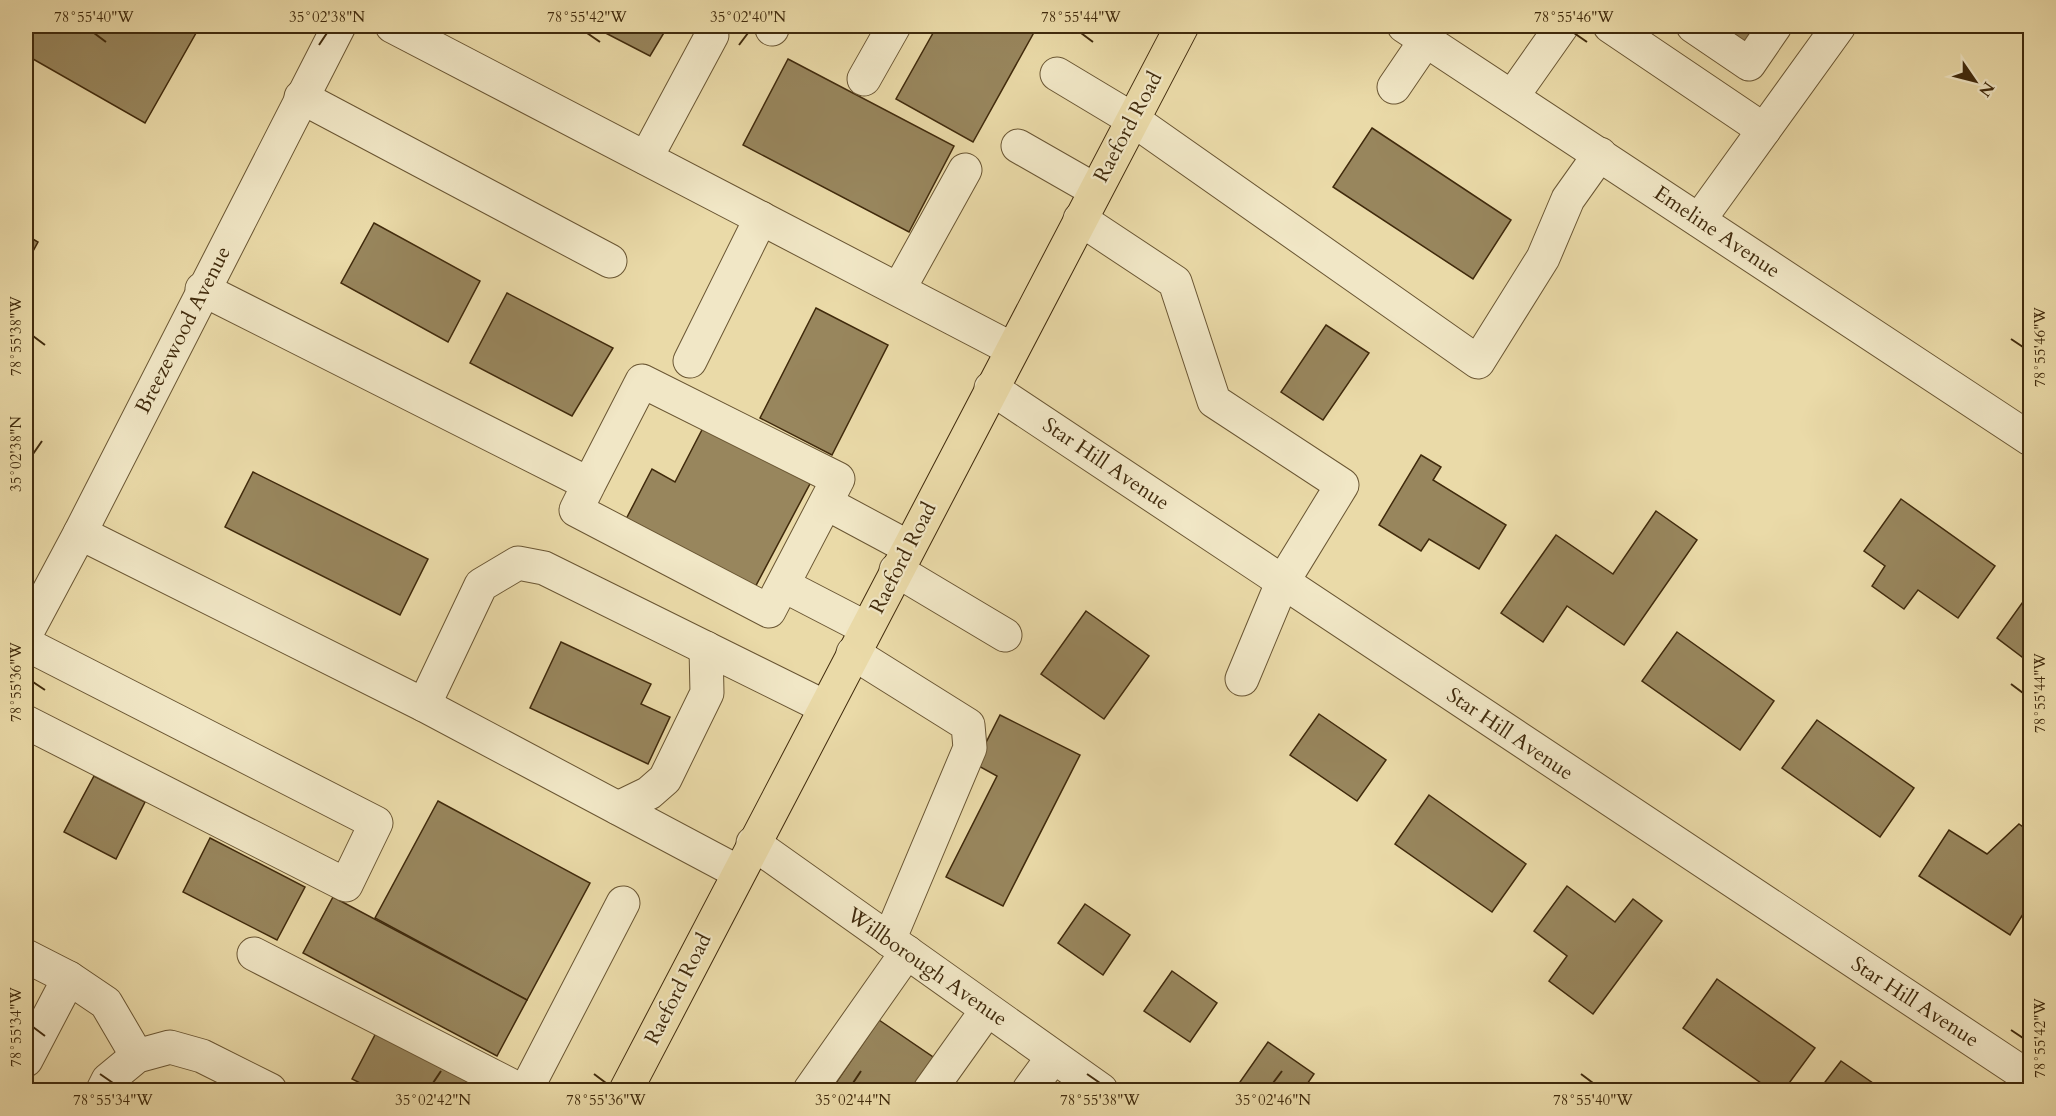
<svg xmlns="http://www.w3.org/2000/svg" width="2056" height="1116" font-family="Cardo,serif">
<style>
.building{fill:#98865d;stroke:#402a0c;stroke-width:1.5}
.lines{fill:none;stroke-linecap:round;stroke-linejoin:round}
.minor-casing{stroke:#6a5633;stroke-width:35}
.major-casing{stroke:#402a0c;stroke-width:35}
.minor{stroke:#f1e7c6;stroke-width:33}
.major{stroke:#eadaa8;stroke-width:33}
.ticks{fill:none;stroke:#402a0c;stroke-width:2}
.labels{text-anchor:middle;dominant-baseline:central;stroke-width:4.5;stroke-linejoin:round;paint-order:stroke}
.street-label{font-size:21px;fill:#402a0c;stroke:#f1e7c6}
.neatline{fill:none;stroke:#402a0c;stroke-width:2}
.ticks-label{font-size:15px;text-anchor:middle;fill:#402a0c}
</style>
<rect width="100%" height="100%" fill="#eadaa8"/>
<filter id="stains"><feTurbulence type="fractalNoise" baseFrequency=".00333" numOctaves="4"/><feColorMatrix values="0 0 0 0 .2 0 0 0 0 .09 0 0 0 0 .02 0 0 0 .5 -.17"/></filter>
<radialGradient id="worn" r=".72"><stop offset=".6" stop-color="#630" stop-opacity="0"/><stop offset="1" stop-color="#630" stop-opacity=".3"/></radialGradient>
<!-- building -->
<g class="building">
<polygon points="33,26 200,26 145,123 26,55 26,32"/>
<polygon points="592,26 668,26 650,56"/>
<polygon points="937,26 1037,27 973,142 896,99"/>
<polygon points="1719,26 1759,26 1746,44"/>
<polygon points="788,59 954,146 909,232 743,145"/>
<polygon points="1372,128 1511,220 1473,279 1333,187"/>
<polygon points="374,223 480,281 448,342 341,283"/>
<polygon points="26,235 38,242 26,264"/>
<polygon points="507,293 613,348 572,416 470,363"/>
<polygon points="816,308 888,345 832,455 760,418"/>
<polygon points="1326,325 1369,353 1323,420 1281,392"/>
<polygon points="705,424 812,480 752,593 623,525 652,469 675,482"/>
<polygon points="1421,455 1441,467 1433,480 1506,525 1479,569 1429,539 1421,551 1379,525"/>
<polygon points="253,472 428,559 400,615 225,527"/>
<polygon points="1901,499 1995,566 1958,618 1918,590 1904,609 1872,586 1885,566 1864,551"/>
<polygon points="1656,511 1697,540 1624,645 1567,606 1543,642 1501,613 1556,535 1613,574"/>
<polygon points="2030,592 2030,663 1997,638"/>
<polygon points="1086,611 1149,656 1104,719 1041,674"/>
<polygon points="1677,632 1774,701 1740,750 1642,681"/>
<polygon points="561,642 651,684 641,704 670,717 648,764 530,708"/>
<polygon points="1319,714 1386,760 1357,801 1290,755"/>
<polygon points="1000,715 1080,755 1003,906 946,877 997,776 975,764"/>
<polygon points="1817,720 1914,788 1880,837 1782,768"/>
<polygon points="94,776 145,802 116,859 64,832"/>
<polygon points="1429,795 1526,864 1492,912 1395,844"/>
<polygon points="438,801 590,883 527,1000 375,918"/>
<polygon points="2019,824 2030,832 2030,903 2010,935 1919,876 1949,830 1987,854"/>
<polygon points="210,838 305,887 277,940 183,892"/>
<polygon points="1567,886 1615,922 1633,899 1662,921 1593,1014 1549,981 1567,956 1534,931"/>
<polygon points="333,897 527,1000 497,1056 303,953"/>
<polygon points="1085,904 1130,935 1103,975 1058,943"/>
<polygon points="1172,971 1217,1003 1190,1042 1144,1011"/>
<polygon points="1717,979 1815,1048 1784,1090 1771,1090 1683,1028"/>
<polygon points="879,1020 936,1059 914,1090 831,1090"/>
<polygon points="377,1031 473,1081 468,1090 374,1090 352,1079"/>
<polygon points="1268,1042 1314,1074 1303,1090 1252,1090 1240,1082"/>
<polygon points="1841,1061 1883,1090 1819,1090"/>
</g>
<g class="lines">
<defs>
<g id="minor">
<polyline points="392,26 1012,349"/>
<polyline points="1404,26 2030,439"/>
<polyline points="1610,26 1764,130"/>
<polyline points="1693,26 1749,64 1775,26"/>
<polyline points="772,29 773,26"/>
<polyline points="1057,74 1132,119 1478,362 1543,258 1568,199 1600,154"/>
<polyline points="864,79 894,26"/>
<polyline points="1394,87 1426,40"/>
<polyline points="301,97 610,261"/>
<polyline points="1512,97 1562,26"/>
<polyline points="1018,146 1095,190"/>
<polyline points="646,158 712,35"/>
<polyline points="1080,219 1175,282 1214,401 1342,485 1282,583 1242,679"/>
<polyline points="1699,220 1839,26"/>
<polyline points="202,289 589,484 642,381 838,479 769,611 576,510 589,484"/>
<polyline points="899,289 965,170"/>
<polyline points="690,361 761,218"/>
<polyline points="991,388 2030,1078"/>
<polyline points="826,503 908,547"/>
<polyline points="80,533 424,705 738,872"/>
<polyline points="896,570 1005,635"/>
<polyline points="783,585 866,628"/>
<polyline points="26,634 80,533 339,26"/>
<polyline points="26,644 376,823 346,885 26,722"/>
<polyline points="853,653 968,725 970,748 889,940"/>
<polyline points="424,705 481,585 518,563 544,568 825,707"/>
<polyline points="618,808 649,793 665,779 707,693 706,648"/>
<polyline points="753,843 1101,1090"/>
<polyline points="254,954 520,1090"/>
<polyline points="26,956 69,978 106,1003 137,1056"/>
<polyline points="26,1060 69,978"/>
<polyline points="103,1090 108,1080 137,1056 170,1047 202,1056 270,1090"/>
<polyline points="526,1090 623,903"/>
<polyline points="810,1090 907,952"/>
<polyline points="930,1090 987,1010"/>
<polyline points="1029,1090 1053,1057"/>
</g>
<polyline id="major" points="626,1090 1182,26"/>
</defs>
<!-- minor casing -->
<use href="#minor" class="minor-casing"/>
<!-- major casing -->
<use href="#major" class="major-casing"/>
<!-- minor -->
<use href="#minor" class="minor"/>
<!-- major -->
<use href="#major" class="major"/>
</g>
<!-- ticks -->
<path class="ticks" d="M 94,33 L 106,42M 587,33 L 600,42M 1081,33 L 1093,42M 1574,33 L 1587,42M 319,45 L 327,33M 739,45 L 748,33M 33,336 L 45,345M 2011,339 L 2023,347M 33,454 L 42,441M 33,682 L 45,690M 2011,684 L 2023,693M 33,1027 L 45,1036M 2011,1030 L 2023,1038M 100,1074 L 113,1083M 594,1074 L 606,1083M 1087,1074 L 1100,1083M 1581,1074 L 1593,1083M 433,1083 L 441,1071M 853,1083 L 861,1071M 1273,1083 L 1282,1071"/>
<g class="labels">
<!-- street labels -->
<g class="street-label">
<text transform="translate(1128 127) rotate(-62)">Raeford Road</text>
<text transform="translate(1717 232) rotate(34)">Emeline Avenue</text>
<text transform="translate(183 330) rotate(-63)">Breezewood Avenue</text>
<text transform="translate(1106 464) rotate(34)">Star Hill Avenue</text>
<text transform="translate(903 558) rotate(-63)">Raeford Road</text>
<text transform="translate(1510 734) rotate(34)">Star Hill Avenue</text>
<text transform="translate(927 967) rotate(35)">Willborough Avenue</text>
<text transform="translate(678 989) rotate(-63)">Raeford Road</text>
<text transform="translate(1915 1002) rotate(33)">Star Hill Avenue</text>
</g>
</g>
<!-- margin -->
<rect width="2056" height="1116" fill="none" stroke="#eadaa8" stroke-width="66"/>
<!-- north arrow -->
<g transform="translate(1975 81) rotate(125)" stroke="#f1e7c6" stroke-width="4.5" paint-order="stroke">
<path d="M0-4.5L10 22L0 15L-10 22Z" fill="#402a0c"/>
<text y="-9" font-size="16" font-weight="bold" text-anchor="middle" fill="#402a0c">N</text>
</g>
<rect x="33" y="33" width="1990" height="1050" class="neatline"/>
<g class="ticks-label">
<text x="94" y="22">78°55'40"W</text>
<text x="327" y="22">35°02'38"N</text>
<text x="587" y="22">78°55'42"W</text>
<text x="748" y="22">35°02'40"N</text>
<text x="1081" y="22">78°55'44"W</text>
<text x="1574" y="22">78°55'46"W</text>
<text transform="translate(16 336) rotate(-90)" y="5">78°55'38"W</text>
<text transform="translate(2040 347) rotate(-90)" y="5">78°55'46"W</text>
<text transform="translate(16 454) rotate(-90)" y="5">35°02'38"N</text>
<text transform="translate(16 682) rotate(-90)" y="5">78°55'36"W</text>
<text transform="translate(2040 693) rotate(-90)" y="5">78°55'44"W</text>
<text transform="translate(16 1027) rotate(-90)" y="5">78°55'34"W</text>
<text transform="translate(2040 1038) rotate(-90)" y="5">78°55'42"W</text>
<text x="113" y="1105">78°55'34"W</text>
<text x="433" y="1105">35°02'42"N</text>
<text x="606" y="1105">78°55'36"W</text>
<text x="853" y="1105">35°02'44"N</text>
<text x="1100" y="1105">78°55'38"W</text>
<text x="1273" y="1105">35°02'46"N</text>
<text x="1593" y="1105">78°55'40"W</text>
</g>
<rect width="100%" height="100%" filter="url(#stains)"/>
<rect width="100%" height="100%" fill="url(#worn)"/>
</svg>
